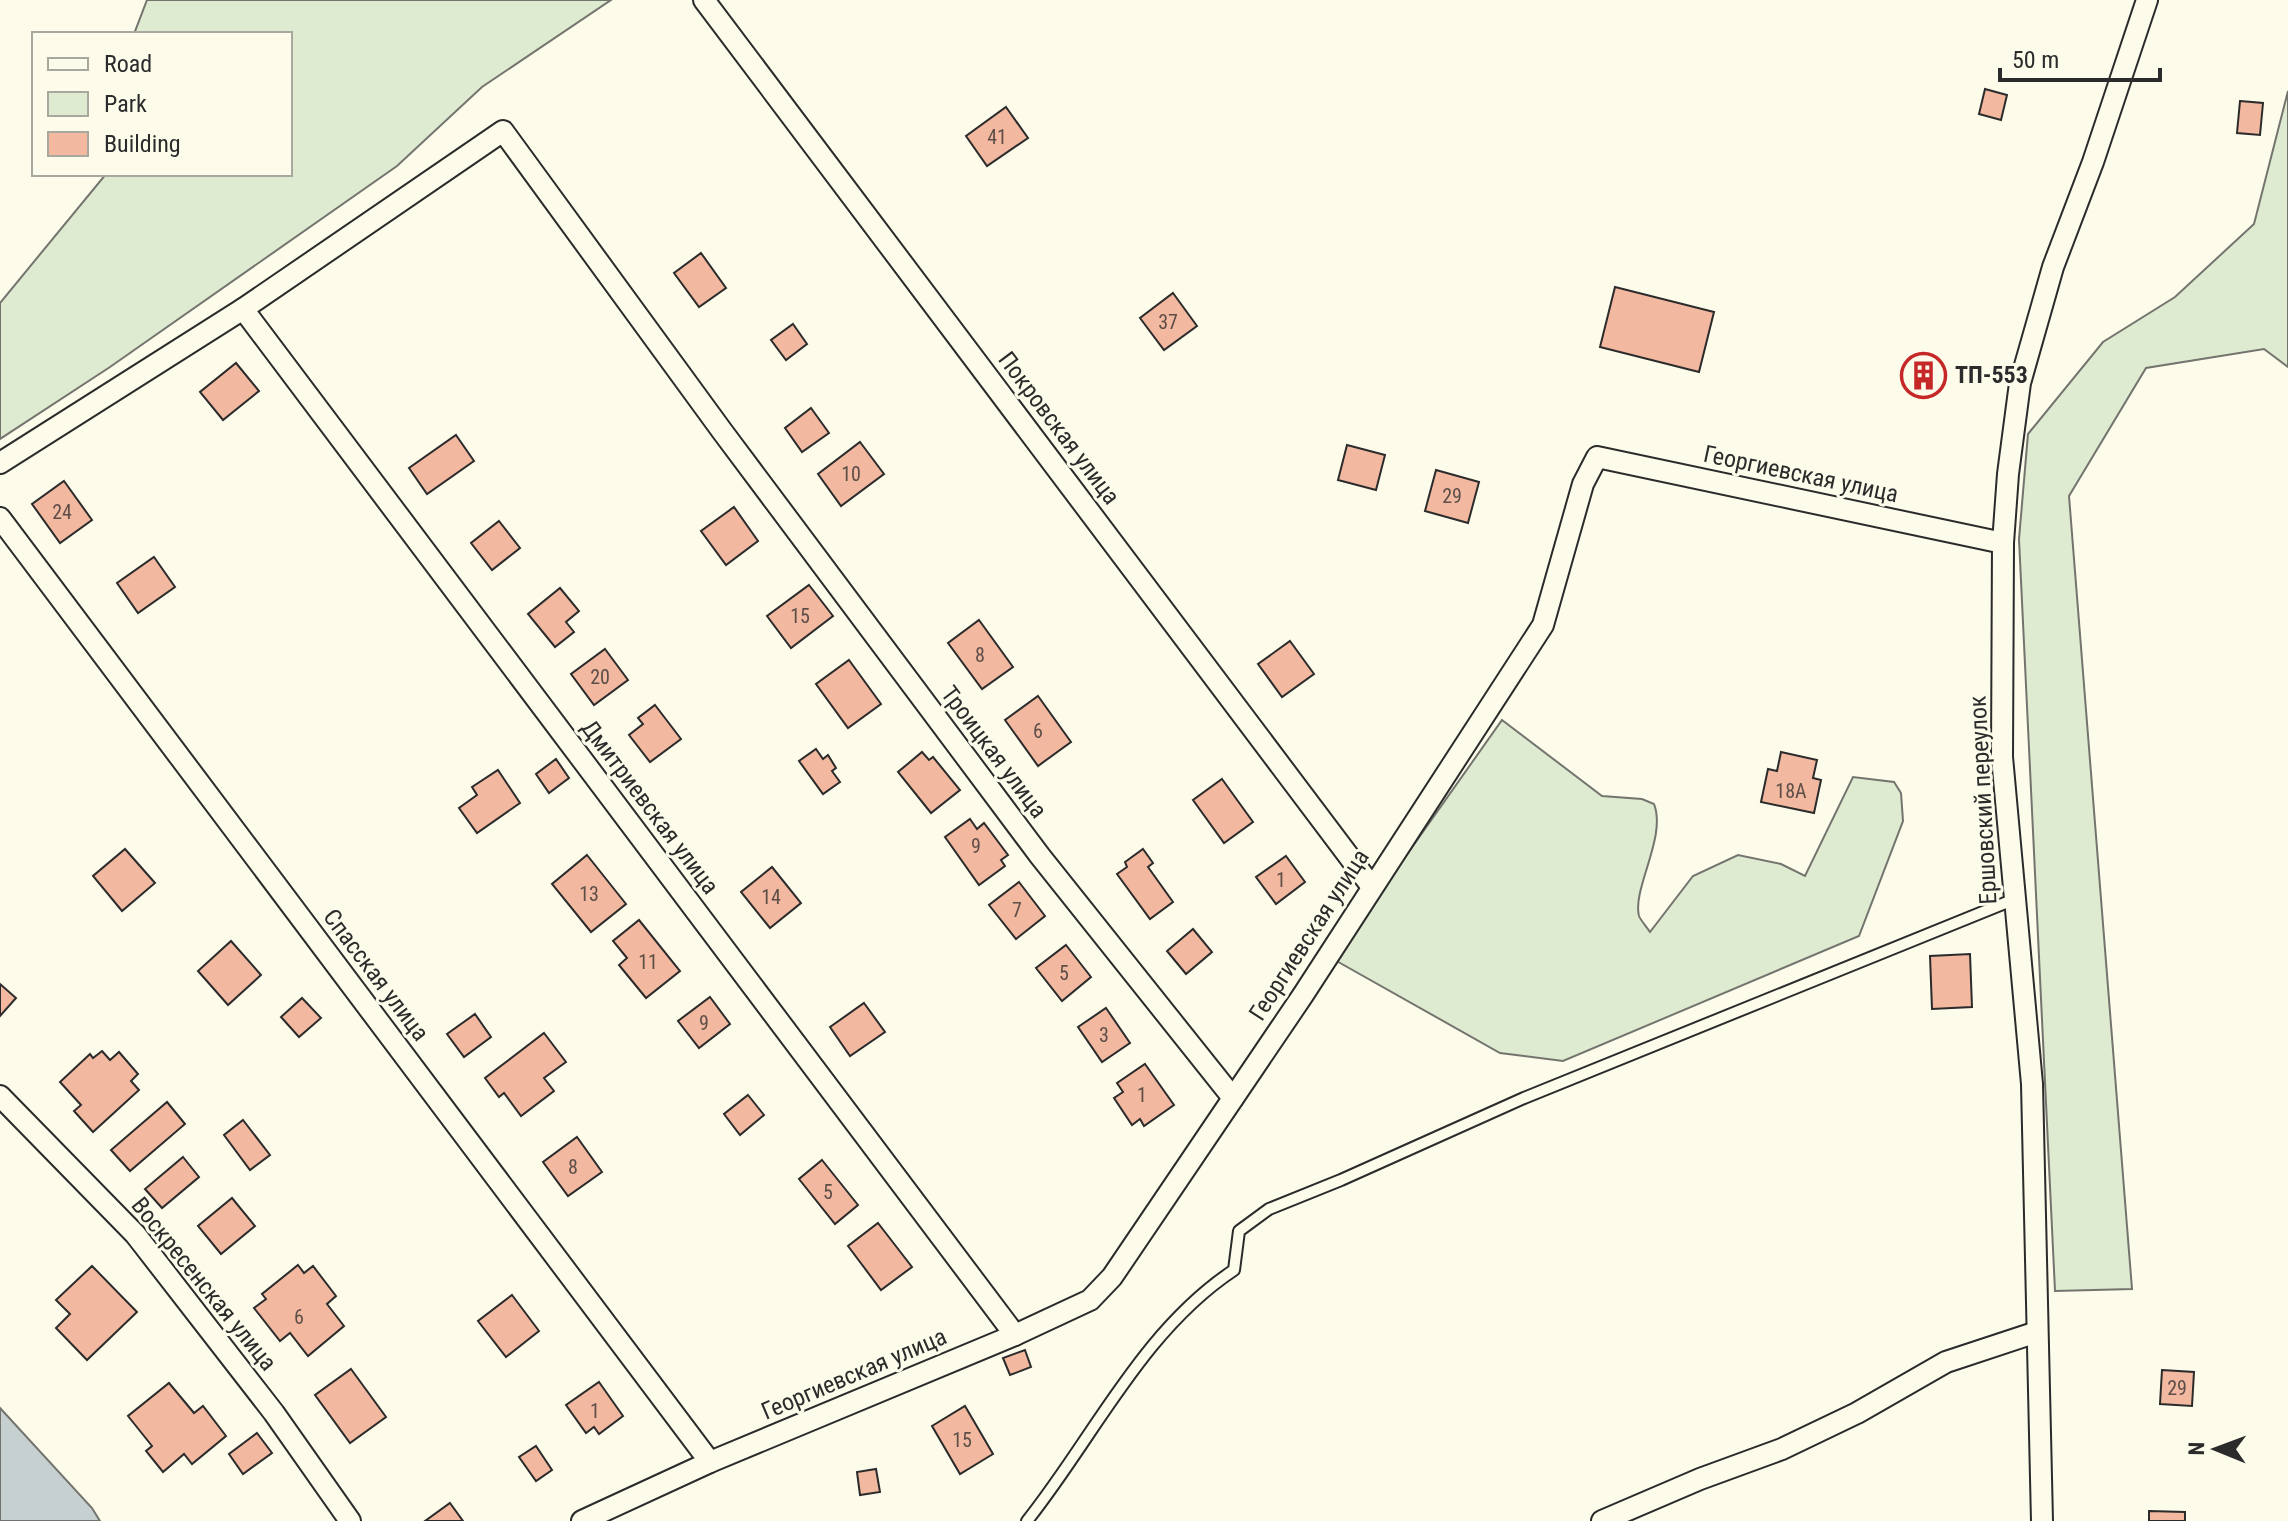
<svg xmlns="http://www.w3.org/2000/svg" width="2288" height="1521" font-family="'Roboto Condensed',sans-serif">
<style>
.green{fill:#deebd1;stroke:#74746e;stroke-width:2}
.water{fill:#c7d0d0;stroke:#74746e;stroke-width:2}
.building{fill:#f2b8a0;stroke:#2b2b2b;stroke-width:2}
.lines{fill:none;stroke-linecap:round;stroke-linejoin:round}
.lane-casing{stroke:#2b2b2b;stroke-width:14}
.street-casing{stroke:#2b2b2b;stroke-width:24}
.lane{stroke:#fdfbea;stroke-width:10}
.street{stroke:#fdfbea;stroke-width:20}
.labels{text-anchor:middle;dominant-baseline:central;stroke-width:6;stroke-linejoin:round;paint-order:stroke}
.number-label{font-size:20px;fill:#5d4e48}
.poi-label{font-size:24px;font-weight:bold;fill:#2b2b2b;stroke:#fdfbea;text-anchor:start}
.street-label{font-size:24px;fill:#2b2b2b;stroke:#fdfbea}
</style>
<rect width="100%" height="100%" fill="#fdfbea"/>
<!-- green -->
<g class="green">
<polygon points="147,0 611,0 482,87 397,166 110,367 0,439 0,303 106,174 290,174 290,34 134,34"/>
<polygon points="2288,91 2288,367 2264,349 2146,368 2069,496 2132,1289 2055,1291 2019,539 2028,434 2103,342 2175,297 2254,224"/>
<path d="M 1502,720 L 1602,796 L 1642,799 L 1654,804 C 1667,837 1632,889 1639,916 C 1641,921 1647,927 1650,932 L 1693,876 L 1738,855 L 1781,864 L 1805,876 L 1853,777 L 1894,782 L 1901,793 L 1903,821 L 1859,936 L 1563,1061 L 1500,1053 L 1333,959 Z"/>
</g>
<!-- water -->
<polygon class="water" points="0,1408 92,1508 100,1521 0,1521"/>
<!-- building -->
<g class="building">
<polygon points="1985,89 2007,95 2001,120 1979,114"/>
<polygon points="2240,101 2263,103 2260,135 2237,133"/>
<polygon points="1006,107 1028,138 987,166 966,136"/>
<polygon points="701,253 726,288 699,307 674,273"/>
<polygon points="1615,287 1714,312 1699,372 1600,347"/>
<polygon points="1173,293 1197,326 1164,350 1140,318"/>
<polygon points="793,324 807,344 786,360 771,340"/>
<polygon points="236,363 259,391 223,420 200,392"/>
<polygon points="811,408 829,433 802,452 785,428"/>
<polygon points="456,435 474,461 427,494 409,468"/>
<polygon points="860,442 884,474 841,506 818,474"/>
<polygon points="1347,445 1385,455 1376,490 1338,480"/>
<polygon points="1436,470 1479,482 1468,523 1425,511"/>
<polygon points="64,481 92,520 60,543 32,504"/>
<polygon points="734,507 758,541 726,565 701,531"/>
<polygon points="499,521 520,548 492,570 471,543"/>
<polygon points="154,557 175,587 138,613 117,583"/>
<polygon points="809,585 833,616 791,648 767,616"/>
<polygon points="560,588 579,611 566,622 574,632 555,647 528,614"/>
<polygon points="979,620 1013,667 982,689 948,643"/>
<polygon points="1290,641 1314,674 1282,697 1258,664"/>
<polygon points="605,649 628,680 594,705 571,674"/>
<polygon points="849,660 881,704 848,728 816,684"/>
<polygon points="1038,696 1071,742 1038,766 1005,720"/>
<polygon points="655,705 681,739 650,762 629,735 643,724 638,718"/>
<polygon points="816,749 823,759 828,755 836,768 832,771 840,782 823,794 799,761"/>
<polygon points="922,752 929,760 933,757 960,790 931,813 898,772"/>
<polygon points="1781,752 1817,760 1813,778 1821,780 1814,813 1761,802 1768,769 1777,771"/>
<polygon points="556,759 569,778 549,793 536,774"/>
<polygon points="498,770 520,803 477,833 459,808 477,795 472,787"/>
<polygon points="1222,779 1253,822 1224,843 1193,800"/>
<polygon points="970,819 977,829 984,823 1008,855 1001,860 1005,866 979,885 945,837"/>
<polygon points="125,849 155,883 122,911 93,876"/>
<polygon points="1143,849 1153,863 1148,867 1173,902 1150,919 1117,874 1127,867 1125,862"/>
<polygon points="587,855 626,904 591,932 552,884"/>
<polygon points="1286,856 1305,882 1276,904 1256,877"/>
<polygon points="772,867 801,903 770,928 741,892"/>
<polygon points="1019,882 1045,916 1016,939 989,905"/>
<polygon points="639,920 680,971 646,998 619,965 627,958 613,941"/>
<polygon points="1193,929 1212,952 1186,974 1167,951"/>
<polygon points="231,941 261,975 228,1005 198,971"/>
<polygon points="1066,945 1091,977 1062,1001 1036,968"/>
<polygon points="1970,954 1972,1007 1932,1009 1930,956"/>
<polygon points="0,984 16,998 0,1016"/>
<polygon points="710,997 730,1024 699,1048 678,1021"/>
<polygon points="302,998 321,1018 299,1037 281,1017"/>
<polygon points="864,1003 885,1032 850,1056 830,1027"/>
<polygon points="1106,1008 1130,1043 1102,1062 1078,1027"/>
<polygon points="475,1014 491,1037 464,1057 447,1034"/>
<polygon points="544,1033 566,1062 544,1078 554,1091 521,1116 504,1093 499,1097 485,1078"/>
<polygon points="102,1051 110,1060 119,1052 138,1074 131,1081 139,1090 93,1132 74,1111 81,1105 60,1082 90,1054 93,1058"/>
<polygon points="1145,1064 1174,1105 1144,1126 1140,1119 1132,1125 1114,1098 1123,1092 1117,1083"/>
<polygon points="748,1095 764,1115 740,1135 724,1114"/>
<polygon points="167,1102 185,1124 130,1171 111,1150"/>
<polygon points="243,1120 270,1155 250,1170 224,1135"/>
<polygon points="577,1137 602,1172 568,1196 543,1162"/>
<polygon points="183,1157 199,1177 162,1208 145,1189"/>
<polygon points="822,1160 858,1205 835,1224 799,1179"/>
<polygon points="232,1198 255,1226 221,1254 198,1226"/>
<polygon points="878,1223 912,1267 881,1290 848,1246"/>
<polygon points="298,1265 304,1273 313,1266 336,1296 327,1304 344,1326 308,1356 290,1333 280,1341 254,1308 266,1299 262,1294"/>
<polygon points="92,1266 137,1312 87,1360 56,1328 70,1314 56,1300"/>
<polygon points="512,1295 539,1331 506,1357 478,1321"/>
<polygon points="1025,1350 1031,1367 1010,1375 1003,1358"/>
<polygon points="351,1369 386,1417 350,1443 315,1395"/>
<polygon points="2162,1370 2194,1372 2192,1406 2160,1404"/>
<polygon points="599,1382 623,1416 599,1434 594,1427 586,1433 566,1405"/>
<polygon points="169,1383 194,1413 203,1406 226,1436 192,1464 184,1454 163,1472 146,1451 152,1446 128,1416"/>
<polygon points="965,1406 993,1454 960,1474 932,1426"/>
<polygon points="257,1433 272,1453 243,1474 229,1454"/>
<polygon points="536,1446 552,1470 536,1481 519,1457"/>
<polygon points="876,1469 880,1492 860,1495 857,1472"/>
<polygon points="450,1503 463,1521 425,1521"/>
<polygon points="2149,1511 2185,1512 2185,1521 2149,1521"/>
</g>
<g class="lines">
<defs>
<path id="lane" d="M 1027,1521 C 1094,1437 1142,1331 1234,1270 L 1239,1231 L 1269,1209 L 1341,1180 L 1524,1098 L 2015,899"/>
<g id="street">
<polyline points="704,0 1372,887"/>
<polyline points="243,309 1015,1335"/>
<polyline points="0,463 243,309 503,131 722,431 1040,856 1233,1098"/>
<polyline points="0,518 710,1462"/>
<polyline points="0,1096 135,1234 274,1413 350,1521"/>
<polyline points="582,1521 710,1462 1015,1335 1090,1300 1112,1277 1303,995 1543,625 1583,484 1597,457 2003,543"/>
<polyline points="1602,1521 1700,1479 1782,1449 1857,1413 1946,1362 2037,1332"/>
<polyline points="2042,1521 2032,1084 2002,757 2003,543 2008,474 2020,383 2053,267 2093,162 2147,0"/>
</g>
</defs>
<!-- lane casing -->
<use href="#lane" class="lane-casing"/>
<!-- street casing -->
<use href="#street" class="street-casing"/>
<!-- lane -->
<use href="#lane" class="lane"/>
<!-- street -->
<use href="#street" class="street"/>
</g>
<!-- icons -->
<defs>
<symbol id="building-ring" viewBox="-11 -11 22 22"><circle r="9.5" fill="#fdfbea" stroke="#c62828" stroke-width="1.5"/><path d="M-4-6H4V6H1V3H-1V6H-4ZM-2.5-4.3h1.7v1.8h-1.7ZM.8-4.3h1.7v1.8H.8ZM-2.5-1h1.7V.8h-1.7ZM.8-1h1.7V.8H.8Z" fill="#c62828"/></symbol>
</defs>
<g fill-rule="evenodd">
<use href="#building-ring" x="1898" y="350" width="51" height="51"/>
</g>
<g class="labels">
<!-- number labels -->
<g class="number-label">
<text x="997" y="137">41</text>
<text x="1168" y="322">37</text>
<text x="851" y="474">10</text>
<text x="1452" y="496">29</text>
<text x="62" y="512">24</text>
<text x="800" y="616">15</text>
<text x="980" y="655">8</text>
<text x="600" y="677">20</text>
<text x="1038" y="731">6</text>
<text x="1791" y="791">18А</text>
<text x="976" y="846">9</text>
<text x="1281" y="880">1</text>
<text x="589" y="894">13</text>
<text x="771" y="897">14</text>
<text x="1017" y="910">7</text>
<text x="648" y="962">11</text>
<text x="1064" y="973">5</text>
<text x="704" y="1023">9</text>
<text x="1104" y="1035">3</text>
<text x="1142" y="1095">1</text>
<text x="573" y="1167">8</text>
<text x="828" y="1192">5</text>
<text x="299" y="1317">6</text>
<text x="2177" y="1388">29</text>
<text x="595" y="1411">1</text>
<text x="962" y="1440">15</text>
</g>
<!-- poi labels -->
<g class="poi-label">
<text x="1955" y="375">ТП-553</text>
</g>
<!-- street labels -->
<g class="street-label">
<text transform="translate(1059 428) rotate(53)">Покровская улица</text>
<text transform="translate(1801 474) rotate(12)">Георгиевская улица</text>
<text transform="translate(994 752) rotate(53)">Троицкая улица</text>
<text transform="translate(1983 800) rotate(-93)">Ершовский переулок</text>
<text transform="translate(650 807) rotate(53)">Дмитриевская улица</text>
<text transform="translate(1309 935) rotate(-57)">Георгиевская улица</text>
<text transform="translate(376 975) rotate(53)">Спасская улица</text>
<text transform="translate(204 1284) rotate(51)">Воскресенская улица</text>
<text transform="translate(854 1374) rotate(-23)">Георгиевская улица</text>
</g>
</g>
<!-- legend -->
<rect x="32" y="32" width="260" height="144" fill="#fdfbea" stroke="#a9a89e" stroke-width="2"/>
<rect x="48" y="58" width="40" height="12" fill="#fdfbea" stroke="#a9a89e" stroke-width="2"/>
<text x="104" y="72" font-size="24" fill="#2b2b2b">Road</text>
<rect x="48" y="92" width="40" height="24" fill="#deebd1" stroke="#a9a89e" stroke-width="2"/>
<text x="104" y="112" font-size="24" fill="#2b2b2b">Park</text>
<rect x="48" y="132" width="40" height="24" fill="#f2b8a0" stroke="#a9a89e" stroke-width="2"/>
<text x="104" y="152" font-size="24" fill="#2b2b2b">Building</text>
<!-- north arrow -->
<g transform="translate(2216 1449) rotate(271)" stroke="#fdfbea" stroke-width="6" paint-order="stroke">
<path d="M0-6L14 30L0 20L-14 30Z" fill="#2b2b2b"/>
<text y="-12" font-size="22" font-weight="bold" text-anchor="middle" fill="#2b2b2b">N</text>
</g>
<!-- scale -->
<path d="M2000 68v12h160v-12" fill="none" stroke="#2b2b2b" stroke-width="4"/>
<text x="2012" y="68" font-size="24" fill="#2b2b2b" stroke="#fdfbea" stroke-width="6" paint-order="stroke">50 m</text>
</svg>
